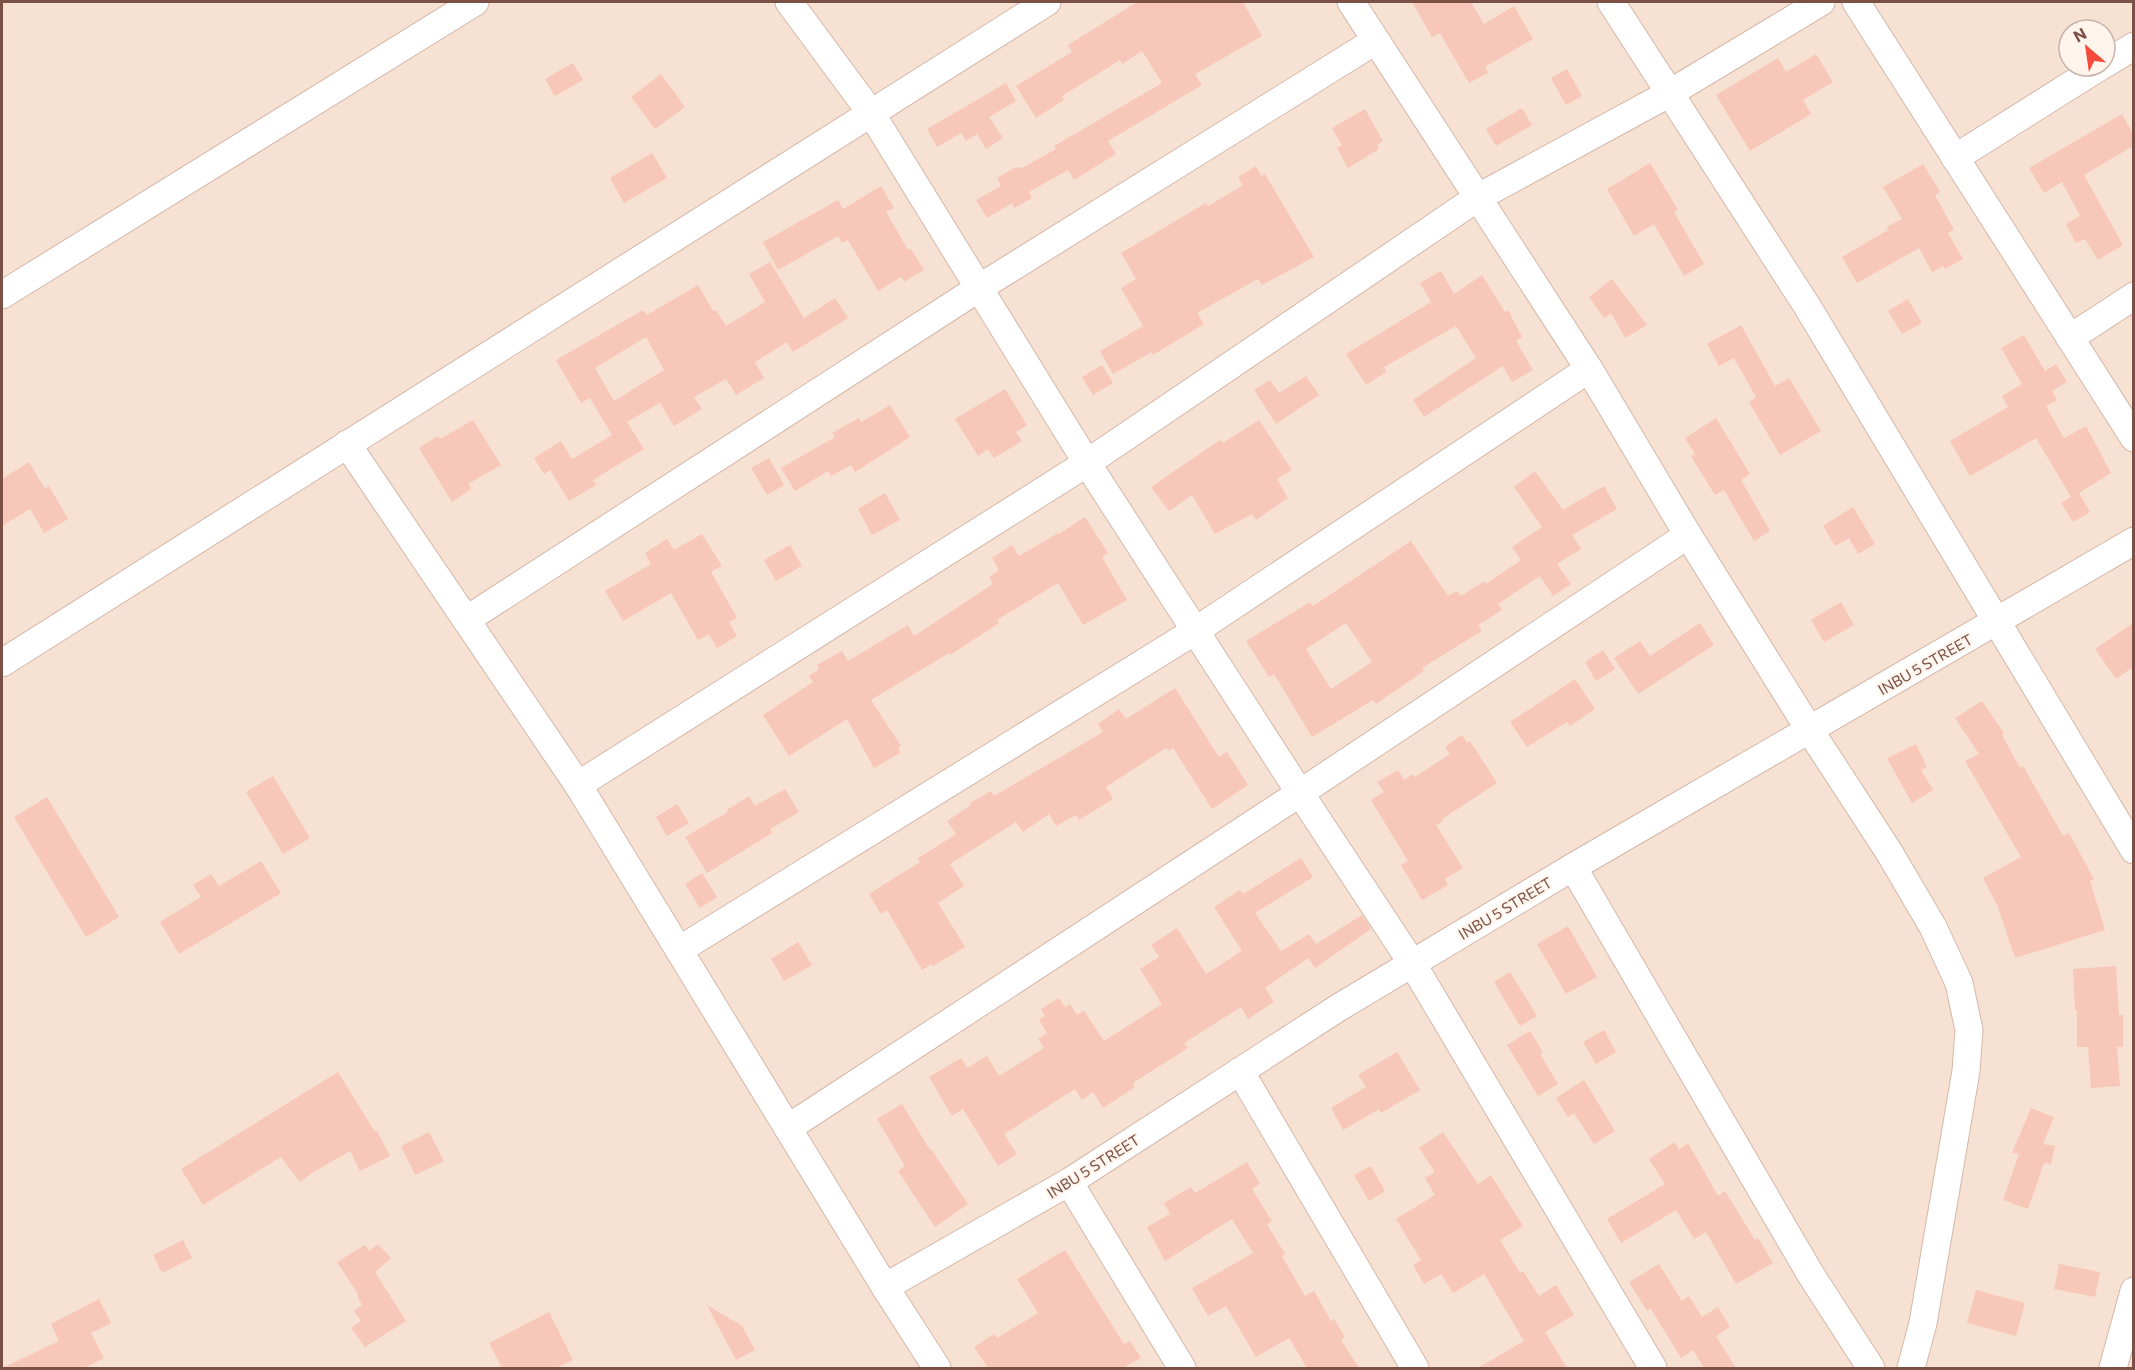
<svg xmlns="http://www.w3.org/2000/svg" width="2135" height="1370" font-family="Commissioner,sans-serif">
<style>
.residential{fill:#f7e1d2;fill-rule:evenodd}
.building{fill:#f7c8b9;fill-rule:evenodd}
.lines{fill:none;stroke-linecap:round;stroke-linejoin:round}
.minor-casing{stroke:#d4b8ab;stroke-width:29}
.minor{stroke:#fff;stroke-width:27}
.labels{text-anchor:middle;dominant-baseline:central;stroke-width:4.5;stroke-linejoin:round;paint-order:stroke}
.street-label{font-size:15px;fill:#7b5146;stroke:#fff5ed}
</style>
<rect width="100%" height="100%" fill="#fff1e4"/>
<!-- residential -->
<path class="residential" d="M 2,2 L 2133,2 L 2133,1368 L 2,1368 ZM 2069,30 L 2105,30 L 2105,66 L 2069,66 Z"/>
<!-- building -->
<g class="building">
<polygon points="1137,2 1243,2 1262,36 1195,74 1202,85 1108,141 1116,154 1074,180 1068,170 1029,192 1032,198 1014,208 1012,203 987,218 976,200 1001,186 997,178 1016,167 1022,168 1056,149 1054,146 1162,83 1142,51 1122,64 1120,60 1062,96 1064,100 1036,118 1016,86 1072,52 1068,45"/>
<polygon points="1412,2 1471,2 1484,24 1514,6 1533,39 1485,67 1488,73 1469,83 1440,33 1432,37"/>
<polygon points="1816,54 1833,82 1803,100 1811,114 1750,151 1716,95 1778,58 1786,72"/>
<polygon points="573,63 583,80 555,96 545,79"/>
<polygon points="1567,69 1582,96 1566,105 1551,78"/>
<polygon points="661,74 685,107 655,129 631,97"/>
<polygon points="1006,83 1016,101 989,117 1003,138 986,149 977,134 966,141 961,133 937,147 927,129"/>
<polygon points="1522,108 1532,125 1496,146 1486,129"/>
<polygon points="1365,109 1383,141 1377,145 1379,149 1348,168 1337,148 1342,145 1332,128"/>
<polygon points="2122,114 2133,134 2133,146 2084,175 2123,245 2098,260 2085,239 2076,243 2066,224 2080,216 2062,182 2044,193 2029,168"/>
<polygon points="652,153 667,178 624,203 610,178"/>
<polygon points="1650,163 1678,210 1674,212 1704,264 1684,276 1654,224 1634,236 1607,189"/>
<polygon points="1923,164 1940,192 1935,195 1954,230 1948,233 1963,259 1945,269 1943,266 1932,272 1919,248 1857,283 1842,257 1888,230 1887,227 1902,219 1883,187"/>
<polygon points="1256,166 1261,176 1265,174 1314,257 1262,285 1258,279 1197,313 1204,324 1153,355 1152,352 1113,374 1100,351 1143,326 1121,288 1136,279 1121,253 1206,203 1208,206 1243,185 1238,177"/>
<polygon points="881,186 894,208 886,212 908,250 911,249 924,270 904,282 901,277 878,291 848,240 842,243 838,236 778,270 763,242 838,200 843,209"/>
<path d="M 770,262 L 804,318 L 835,298 L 848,318 L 793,352 L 787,342 L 755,362 L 764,378 L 736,395 L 726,379 L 694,397 L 702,409 L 674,426 L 660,403 L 627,422 L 644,449 L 593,480 L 596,485 L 569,501 L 550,470 L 544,474 L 534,458 L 561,441 L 572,459 L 612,435 L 590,398 L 581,403 L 556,360 L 643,310 L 647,315 L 698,285 L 713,311 L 716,310 L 726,326 L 765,302 L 749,274 ZM 646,337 L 664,370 L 614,401 L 595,368 Z"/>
<polygon points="1441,271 1454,294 1482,275 1505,312 1508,310 1522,337 1516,341 1533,370 1512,382 1503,366 1424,417 1413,400 1476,358 1456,326 1384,367 1386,372 1366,385 1346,354 1431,302 1420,283"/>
<polygon points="1612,279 1647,325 1625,338 1611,313 1604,318 1589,297"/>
<polygon points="1908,299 1922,323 1902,334 1888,311"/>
<polygon points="1741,325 1775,386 1789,378 1821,431 1780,455 1749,402 1756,397 1734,358 1719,366 1707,344"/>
<polygon points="2024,335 2045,371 2056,364 2067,382 2052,391 2057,400 2046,406 2064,438 2086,426 2111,473 2079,493 2090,512 2073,522 2061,503 2071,497 2036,438 1970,476 1950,441 2008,407 2002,396 2022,384 2001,348"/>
<polygon points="1102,365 1113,383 1093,395 1082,377"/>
<polygon points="1306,376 1319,395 1276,424 1254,390 1270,380 1279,393"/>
<polygon points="1005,389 1027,425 1016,432 1022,441 994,458 988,449 978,456 955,419"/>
<polygon points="890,405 910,437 855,472 851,465 831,476 828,471 795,491 781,468 835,437 832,433 859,418 861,422"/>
<polygon points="1716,418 1750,474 1741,480 1770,531 1754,541 1724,490 1715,495 1691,456 1695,454 1685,438"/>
<polygon points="473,420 501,465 468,484 471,489 452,502 419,448 438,436 440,439"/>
<polygon points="1259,420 1292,470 1277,479 1288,498 1256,520 1252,514 1215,534 1192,495 1169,511 1151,487 1220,440 1223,443"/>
<polygon points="769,458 784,485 767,495 751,468"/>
<polygon points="29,462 45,489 49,486 68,519 44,533 30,509 2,526 2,479"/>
<path d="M 1535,471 L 1563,510 L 1604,486 L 1617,509 L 1572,535 L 1581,549 L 1557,564 L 1571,584 L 1553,596 L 1540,576 L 1498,604 L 1502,610 L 1478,625 L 1482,631 L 1422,668 L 1424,671 L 1376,704 L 1373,700 L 1312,737 L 1274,674 L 1269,677 L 1246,641 L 1310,602 L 1313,606 L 1411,541 L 1448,596 L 1457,591 L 1461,596 L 1485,581 L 1486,584 L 1521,560 L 1512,547 L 1542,527 L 1514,487 ZM 1346,623 L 1372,662 L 1331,689 L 1306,649 Z"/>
<polygon points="885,493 900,520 872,535 858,509"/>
<polygon points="1853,507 1875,544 1858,554 1849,538 1835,546 1823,526"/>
<polygon points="1085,517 1108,553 1102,557 1127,600 1083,625 1058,583 997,620 999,623 950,655 949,653 871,700 901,746 898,748 900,753 874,768 847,719 789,756 763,715 813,682 809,676 819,669 817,665 842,651 848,661 908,625 914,636 993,584 989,577 999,570 992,558 1012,545 1019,556 1058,533 1059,534"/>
<polygon points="702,534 722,566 711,572 737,618 729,622 737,636 717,648 709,634 698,640 671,593 623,621 605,591 651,564 645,553 667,539 674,550"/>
<polygon points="790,545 802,566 776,581 764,560"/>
<polygon points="1841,602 1854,625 1824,642 1811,620"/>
<polygon points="1700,623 1714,645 1638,694 1614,658 1640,641 1650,656"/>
<polygon points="2133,623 2133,667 2116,679 2095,649"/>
<polygon points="1603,650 1615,669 1596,681 1585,662"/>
<polygon points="1575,679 1595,709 1570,726 1567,722 1527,747 1510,722"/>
<polygon points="1175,688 1219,757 1227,752 1248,785 1212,809 1173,748 1169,751 1166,748 1106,787 1113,799 1079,820 1076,815 1056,826 1049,814 1023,832 1016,822 950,864 964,886 938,903 965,947 933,966 932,964 922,970 887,910 881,914 869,894 920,862 917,859 956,834 947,821 971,805 970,803 991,791 994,796 1103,732 1098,724 1119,709 1126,719"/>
<polygon points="1982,701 2004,733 2002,735 2020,768 2023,766 2063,836 2069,833 2094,879 2090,881 2105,930 2015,958 1998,907 1983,878 2021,857 1965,761 1979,754 1955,718"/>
<polygon points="1462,735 1467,743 1470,741 1497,783 1442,819 1443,821 1436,825 1463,868 1445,879 1448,885 1422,900 1401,865 1408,861 1371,800 1384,792 1377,782 1398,770 1404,780 1413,774 1415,777 1450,754 1445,747"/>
<polygon points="1916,744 1927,767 1921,770 1933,790 1912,803 1887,758"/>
<polygon points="273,776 310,838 283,854 246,792"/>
<polygon points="785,789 799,812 770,829 772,833 707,873 685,837 728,812 727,810 749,796 755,806"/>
<polygon points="47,797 119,917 86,937 14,817"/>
<polygon points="677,804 689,823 667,836 656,817"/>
<polygon points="1301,858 1313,877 1255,913 1281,951 1309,934 1316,944 1362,915 1371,929 1315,968 1308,958 1265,988 1274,1002 1248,1019 1241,1007 1184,1043 1188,1048 1133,1083 1135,1087 1103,1108 1093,1092 1082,1100 1075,1089 1004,1134 1017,1154 998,1166 963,1109 952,1116 929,1077 961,1058 967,1068 987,1056 999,1076 1044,1048 1038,1039 1047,1033 1039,1020 1045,1016 1041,1009 1059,998 1065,1007 1070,1004 1077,1015 1084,1011 1104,1041 1162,1004 1140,969 1159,957 1151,945 1177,928 1206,974 1242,951 1214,907 1240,890 1243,894"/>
<polygon points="261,861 281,893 179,954 160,922 201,897 193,885 211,874 219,886"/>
<polygon points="702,873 717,897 700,908 685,884"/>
<polygon points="1568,926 1597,977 1566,994 1537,944"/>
<polygon points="798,942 812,965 784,981 771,959"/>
<polygon points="2116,966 2119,1015 2123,1015 2123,1047 2117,1047 2120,1086 2091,1088 2088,1047 2077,1047 2077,1010 2075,1010 2073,969"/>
<polygon points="1510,972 1537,1016 1520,1026 1494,982"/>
<polygon points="1604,1030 1616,1052 1596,1064 1583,1042"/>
<polygon points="1530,1031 1543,1052 1540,1054 1558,1084 1538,1096 1507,1045"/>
<polygon points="1397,1052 1420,1090 1381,1113 1379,1109 1343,1130 1331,1108 1366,1087 1358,1075"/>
<polygon points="338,1072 375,1132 377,1131 390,1156 360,1171 350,1151 312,1173 300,1182 281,1157 203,1205 181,1169"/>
<polygon points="1584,1080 1615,1131 1594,1144 1574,1113 1568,1117 1556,1098"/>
<polygon points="902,1104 930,1150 931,1149 968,1204 935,1227 898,1171 905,1166 877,1119"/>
<polygon points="2031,1108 2054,1117 2043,1144 2055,1146 2051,1164 2044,1163 2028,1209 2003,1200 2019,1154 2012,1153"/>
<polygon points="429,1132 444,1161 415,1175 401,1146"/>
<polygon points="1443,1132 1478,1184 1491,1175 1523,1226 1500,1240 1520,1273 1523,1271 1539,1296 1556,1285 1574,1315 1545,1332 1567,1368 1478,1368 1524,1341 1484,1274 1453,1293 1441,1274 1424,1284 1413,1265 1421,1260 1396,1219 1435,1195 1425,1178 1435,1172 1419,1148"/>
<polygon points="1675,1142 1679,1150 1688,1143 1718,1196 1725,1191 1755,1240 1758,1238 1773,1263 1736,1284 1706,1232 1694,1239 1676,1210 1621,1243 1607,1219 1665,1184 1649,1159"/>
<polygon points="1247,1162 1260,1184 1252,1189 1272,1221 1267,1224 1285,1254 1282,1256 1305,1296 1314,1291 1331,1321 1334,1319 1345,1337 1341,1340 1359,1368 1307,1368 1289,1338 1256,1357 1226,1306 1208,1316 1192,1288 1253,1253 1232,1219 1165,1261 1147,1227 1170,1214 1164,1203 1191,1187 1195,1193"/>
<polygon points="1371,1166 1385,1191 1369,1201 1354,1175"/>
<polygon points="183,1240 192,1258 162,1273 153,1255"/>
<polygon points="378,1244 391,1258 375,1272 406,1321 365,1347 351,1328 361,1321 354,1311 362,1305 357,1295 358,1294 337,1262 365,1245 369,1251"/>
<polygon points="1065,1250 1124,1344 1130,1341 1141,1358 1123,1368 988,1368 974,1347 994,1334 997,1338 1038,1313 1017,1279"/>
<polygon points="1659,1264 1682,1301 1689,1296 1702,1317 1718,1307 1730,1327 1716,1336 1736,1368 1704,1368 1693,1350 1681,1358 1651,1309 1647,1311 1629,1282"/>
<polygon points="2059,1264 2100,1272 2095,1297 2054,1289"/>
<polygon points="1976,1290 2025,1303 2016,1336 1967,1323"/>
<polygon points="99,1299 111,1323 91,1333 104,1358 84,1368 2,1368 59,1341 51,1324"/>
<polygon points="707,1305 742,1326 755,1350 736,1360"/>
<polygon points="549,1312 573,1360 557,1368 502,1368 489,1343"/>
</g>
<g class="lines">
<defs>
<g id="minor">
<polyline points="789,2 871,113 1087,463 1300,793 1412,963 1653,1368"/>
<polyline points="1351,2 1589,369 1688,535 1809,729 1889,852 1933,927 1959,983 1969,1030 1966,1071 1923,1323 1911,1368"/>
<polyline points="1611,2 1807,306 2134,850"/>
<polyline points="1856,2 2134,438"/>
<polyline points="2105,64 2134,46"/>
<polyline points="1955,158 2101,66"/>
<polyline points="2,295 475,2"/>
<polyline points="2070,338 2134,296"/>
<polyline points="347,444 578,785 885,1287 937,1368"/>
<polyline points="466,620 979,288 1375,41"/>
<polyline points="2,663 1047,2"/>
<polyline points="578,785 1087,463 1477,198 1670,93 1821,2"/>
<polyline points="1573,867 1811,1275 1871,1368"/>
<polyline points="679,950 1195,631 1589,369"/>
<polyline points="1240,1071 1415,1368"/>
<polyline points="788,1128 1300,793 1688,535"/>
<polyline points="1069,1182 1182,1368"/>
<polyline points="885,1287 1069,1182 1338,1008 1573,867 2134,541"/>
<polyline points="2113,1368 2134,1291"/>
</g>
</defs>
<!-- minor casing -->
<use href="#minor" class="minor-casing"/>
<!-- minor -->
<use href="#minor" class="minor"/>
</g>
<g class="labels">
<!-- street labels -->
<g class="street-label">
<text transform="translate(1925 664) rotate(-30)">INBU 5 STREET</text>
<text transform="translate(1505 908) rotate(-31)">INBU 5 STREET</text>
<text transform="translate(1093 1166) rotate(-32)">INBU 5 STREET</text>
</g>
</g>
<!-- border -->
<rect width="2135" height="1370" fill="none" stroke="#7b5146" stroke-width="6"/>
<!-- north arrow -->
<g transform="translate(2087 48) rotate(331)"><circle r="28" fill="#fff5ed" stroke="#cab3aa" stroke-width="1.5"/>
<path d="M0-4.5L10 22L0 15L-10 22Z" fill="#f54b3c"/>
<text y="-9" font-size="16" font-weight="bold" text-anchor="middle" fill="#7b5146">N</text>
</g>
</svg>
